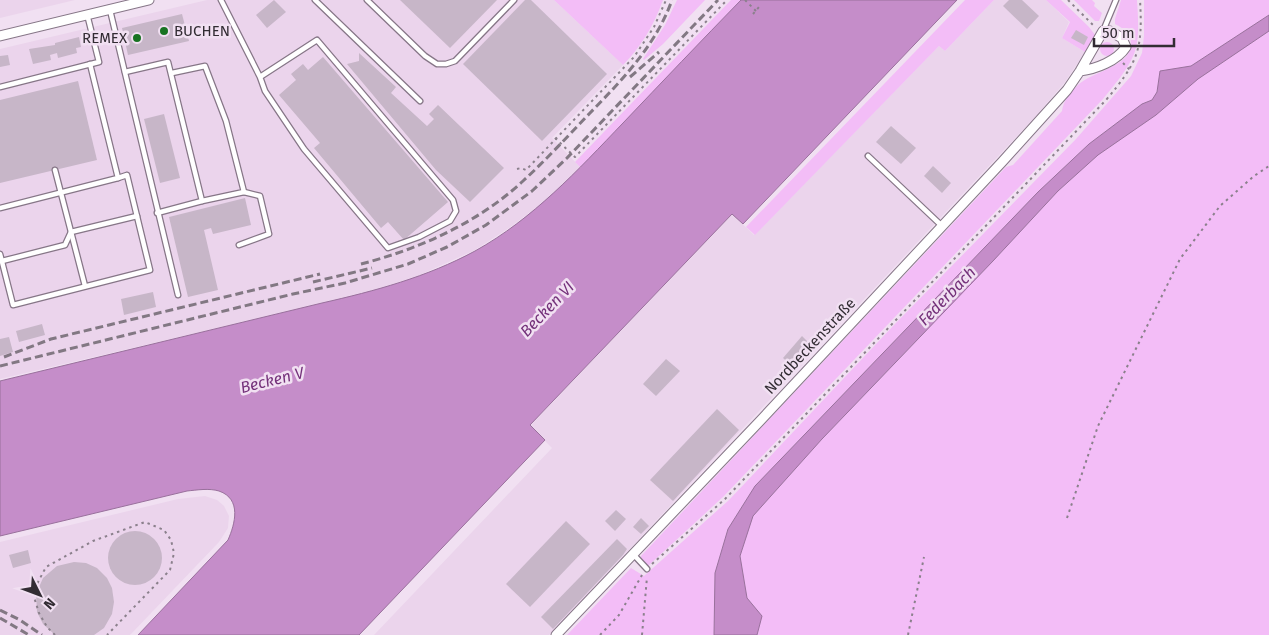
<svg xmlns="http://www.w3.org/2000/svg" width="1269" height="635" font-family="'Fira Sans',sans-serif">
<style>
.built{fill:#ebd4ec}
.green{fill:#f3bdf7}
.water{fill:#c58dc9;stroke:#99709c}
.building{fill:#c7b6c8}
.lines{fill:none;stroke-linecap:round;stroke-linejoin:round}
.lane-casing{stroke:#867687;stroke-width:7}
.street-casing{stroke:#867687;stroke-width:11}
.path{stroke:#8b808c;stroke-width:2;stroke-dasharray:2.5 4;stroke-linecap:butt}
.lane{stroke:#fff;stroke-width:4.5}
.street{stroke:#fff;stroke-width:9}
.rail{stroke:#827883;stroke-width:3;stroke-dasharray:8 4;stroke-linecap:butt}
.poi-dot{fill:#177321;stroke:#f1e0f2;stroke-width:2}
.labels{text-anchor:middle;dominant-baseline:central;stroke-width:5;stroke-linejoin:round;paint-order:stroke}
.poi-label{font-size:15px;fill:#322c33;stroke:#f1e0f2;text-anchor:start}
.street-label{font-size:15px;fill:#322c33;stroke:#f1e0f2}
.water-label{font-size:16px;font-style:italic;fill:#74317a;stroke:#f1e0f2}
</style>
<rect width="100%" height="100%" fill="#f1e0f2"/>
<!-- built -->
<g class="built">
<polygon points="0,0 75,0 0,18"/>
<polygon points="207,0 554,0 623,65 552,138 581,168 544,202 509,228 475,250 402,283 367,293 0,379 0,49"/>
<polygon points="994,0 1046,0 1069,22 1062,38 1085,52 1065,82 1035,117 549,635 374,635 552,448 530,426 732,214 754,235 939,46 945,51"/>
<polygon points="205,496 217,500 224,506 229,516 228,528 219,542 130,635 0,635 0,542 178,499"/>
</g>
<!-- green -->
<g class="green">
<path d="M 554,0 L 663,0 C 654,25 641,47 623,65 Z"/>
<polygon points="677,0 705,0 663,44 644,60 643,59 665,25"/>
<polygon points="731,0 741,0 581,168 575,162"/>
<polygon points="965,0 994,0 945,51 939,46 755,235 746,227"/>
<polygon points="1046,0 1061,0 1089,27 1095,35 1085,52 1062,38 1070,22"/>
<polygon points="1074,0 1092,0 1095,3 1094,6 1102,13 1099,21 1095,21"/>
<path d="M 1121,0 L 1137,0 C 1138,16 1140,39 1134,54 C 1127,71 1114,85 1103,99 L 724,496 L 648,566 C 644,564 641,561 641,556 L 1006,167 L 1013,165 L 1062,111 C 1063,101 1071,91 1078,85 C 1091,72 1132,66 1131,44 C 1131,33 1124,29 1115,24 L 1115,19 Z"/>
<polygon points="1144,0 1269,0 1269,15 1191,66 1160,71 1157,93 1152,100 1142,104 1089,144 1038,192 755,486 728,529 715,573 714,635 567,635 631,568 644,576 729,500 894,325 1076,139 1131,76 1142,53 1144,36"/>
<polygon points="1269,31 1269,635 757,635 762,616 747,598 740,556 753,516 822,439 993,261 1058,191 1098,155 1156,115 1198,79"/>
<circle cx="1107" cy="49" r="7"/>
</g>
<!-- water -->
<g class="water">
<path d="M 741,0 L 957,0 L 743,224 L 732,214 L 530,425 L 545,440 L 359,635 L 138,635 L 228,540 C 235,524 242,499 219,491 C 209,488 197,490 187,491 L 0,536 L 0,381 L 322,303 C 375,291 427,277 475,251 C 533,219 578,170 623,123 C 662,82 701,41 741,0 Z"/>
<polygon points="1269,15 1269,31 1198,79 1156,115 1098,155 1058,191 993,261 822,439 753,516 740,556 747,598 762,616 757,635 714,635 715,573 728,529 755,486 1038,192 1089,144 1142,104 1152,100 1157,92 1160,71 1191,66"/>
</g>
<!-- building -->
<g class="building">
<polygon points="274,0 286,12 267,28 256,15"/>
<polygon points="400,0 497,0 450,48"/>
<polygon points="525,0 531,0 607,74 542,141 463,64"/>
<polygon points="1009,0 1022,0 1039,16 1027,29 1003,6"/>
<polygon points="182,14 189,41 128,55 122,28"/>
<polygon points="1076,30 1088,37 1084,45 1071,38"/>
<polygon points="79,37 81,47 76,48 77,53 58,58 57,53 50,55 51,60 33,64 29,49 55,45 55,43"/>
<polygon points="359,53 396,87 391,93 427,126 434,119 429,114 438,105 504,168 470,202 436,170 347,64 359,61"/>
<polygon points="8,55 10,65 0,67 0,56"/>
<polygon points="323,57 448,202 404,240 388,222 381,228 314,148 320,143 279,95 296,80 291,74 303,64 308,70"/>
<polygon points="78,81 97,160 0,183 0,100"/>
<polygon points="164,114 180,178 160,183 144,119"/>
<polygon points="891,126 916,148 901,164 876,142"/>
<polygon points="933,166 951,183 942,193 924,176"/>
<polygon points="245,198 251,225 213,234 211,228 204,230 218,290 188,297 169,217"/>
<polygon points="153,292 156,307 124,315 121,299"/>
<polygon points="42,324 45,335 19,342 16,331"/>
<polygon points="802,336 812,346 793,367 783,358"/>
<polygon points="9,337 13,352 0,356 0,339"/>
<polygon points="666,359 680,371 656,396 643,384"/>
<polygon points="717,409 739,430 673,501 650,480"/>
<polygon points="616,510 626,519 615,531 605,521"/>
<polygon points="641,518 649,526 641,534 633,527"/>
<polygon points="566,521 590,544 530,607 506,584"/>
<circle cx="135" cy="558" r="27"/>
<polygon points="617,539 627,549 623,555 553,629 541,617"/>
<polygon points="28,550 31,563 13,568 9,555"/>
<polygon points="74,562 86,563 97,568 107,578 112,588 114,602 112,614 104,628 94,635 55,635 43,624 37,612 36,594 43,578 57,566"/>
</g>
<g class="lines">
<defs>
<g id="lane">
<polyline points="221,0 260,77 265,91 304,149 388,248 419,237 450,221 456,211 453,200 317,40 260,77"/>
<polyline points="315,0 420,101"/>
<polyline points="367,0 425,56 437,64 446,64 455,61 514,0"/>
<polyline points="110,10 178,295"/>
<polyline points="1103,31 1116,0"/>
<polyline points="125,72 168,62 202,201 157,213"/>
<polyline points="172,73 205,66 226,121 244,192 202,201"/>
<polyline points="0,87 99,62 87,14"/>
<polyline points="868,156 942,226"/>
<polyline points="55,170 85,286"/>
<polyline points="0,208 118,178 90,64"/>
<polyline points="239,245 269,234 260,196 244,192"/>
<polyline points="0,254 13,305 150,270 127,175 118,178"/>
<polyline points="2,261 65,245 71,232 137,216"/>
<polyline points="633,554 647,569"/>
</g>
<g id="street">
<polyline points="0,36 149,0"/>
<path d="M 556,635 L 760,421 L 1002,162 L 1067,90 L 1080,71 L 1103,31 L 1110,31 L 1122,38 L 1126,47 C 1117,61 1096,69 1080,71"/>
</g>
</defs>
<!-- lane casing -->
<use href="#lane" class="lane-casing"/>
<!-- street casing -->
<use href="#street" class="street-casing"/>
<!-- path -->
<g class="path">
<polyline points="745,0 756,11"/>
<polyline points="1068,0 1094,26"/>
<polyline points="753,14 759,7"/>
<polyline points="1123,63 1130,70"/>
<polyline points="555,138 575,157 727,0"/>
<polyline points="517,169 521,168 526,170 634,57 654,27 666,0"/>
<polyline points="1067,518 1098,426 1180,259 1220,206 1254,176 1269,166"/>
<path d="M 652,564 L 725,499 L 1106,100 C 1138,62 1143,50 1140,0"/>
<polyline points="55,635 47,627 39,613 34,597 38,582 46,567 93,541 145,522 164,530 171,540 174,553 170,570 107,635"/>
<polyline points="600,635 619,615 642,575"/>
<polyline points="642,635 647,577"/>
<polyline points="908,635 924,557"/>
</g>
<!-- lane -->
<use href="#lane" class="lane"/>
<!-- street -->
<use href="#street" class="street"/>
<!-- rail -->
<g class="rail">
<polyline points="630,77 659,52"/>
<path d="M 361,264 C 419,249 478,223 523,181 C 546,160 568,136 590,113 C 623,79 656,45 672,0"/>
<polyline points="313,282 372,268"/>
<polyline points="4,357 51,339 320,274"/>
<polyline points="0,366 293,294 345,283 408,264 447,247 486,225 532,191 567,158 718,0"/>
<polyline points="0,610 20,620 42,635"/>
<polyline points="0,618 29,635"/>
</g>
</g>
<!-- markers -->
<g class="poi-dot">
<circle cx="164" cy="31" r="5"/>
<circle cx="137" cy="38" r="5"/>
</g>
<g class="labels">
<!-- poi labels -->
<g class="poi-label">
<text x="174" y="31">BUCHEN</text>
<text x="127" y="38" text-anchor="end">REMEX</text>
</g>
<!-- street labels -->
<g class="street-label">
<text transform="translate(810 346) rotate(-47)">Nordbeckenstraße</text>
</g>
<!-- water labels -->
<g class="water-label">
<text transform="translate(947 296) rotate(-46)">Federbach</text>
<text transform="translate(547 309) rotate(-46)">Becken VI</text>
<text transform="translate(272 380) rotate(-14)">Becken V</text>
</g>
</g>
<!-- north arrow -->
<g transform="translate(40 595) rotate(132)" stroke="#f1e0f2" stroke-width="4" paint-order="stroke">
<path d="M0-4L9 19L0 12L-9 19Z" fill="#322c33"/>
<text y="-8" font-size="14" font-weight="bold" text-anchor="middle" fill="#322c33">N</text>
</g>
<!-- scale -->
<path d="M1094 38v8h80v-8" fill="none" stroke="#322c33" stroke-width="2.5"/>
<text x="1102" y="38" font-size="15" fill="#322c33" stroke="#f1e0f2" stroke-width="4" paint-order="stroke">50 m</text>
</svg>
